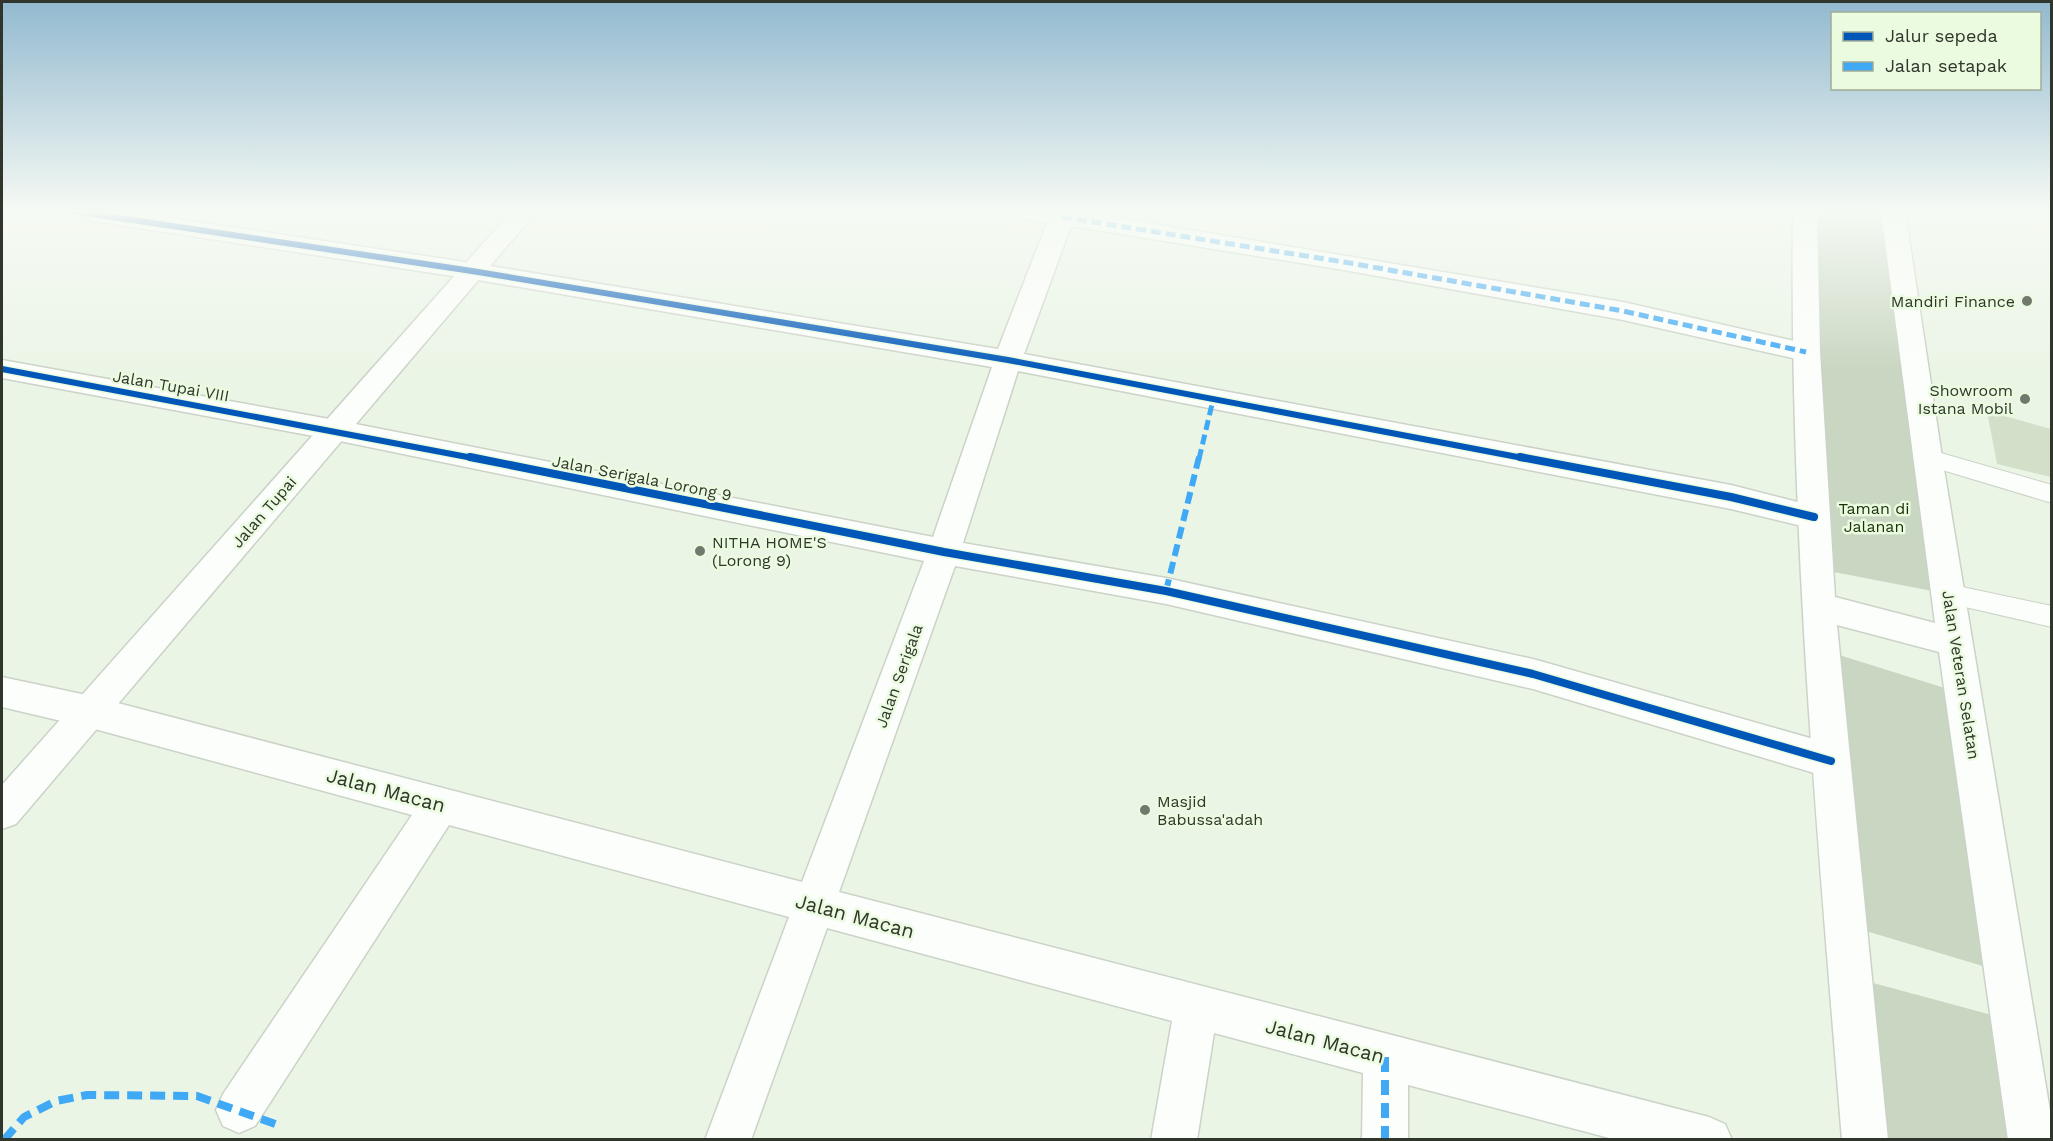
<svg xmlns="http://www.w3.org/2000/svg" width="2053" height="1141" font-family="'Work Sans',sans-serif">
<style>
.green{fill:#d2e0ca}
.forest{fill:#c9d6c1}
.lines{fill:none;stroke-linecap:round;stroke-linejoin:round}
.service-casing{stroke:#cbd2c7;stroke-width:2}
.minor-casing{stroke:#cbd2c7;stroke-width:3}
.tertiary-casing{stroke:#cbd2c7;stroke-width:3}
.secondary-casing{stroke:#cbd2c7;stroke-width:3}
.service{fill:#fcfefb;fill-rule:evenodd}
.minor{fill:#fcfefb;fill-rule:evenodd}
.tertiary{fill:#fcfefb;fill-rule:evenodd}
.secondary{fill:#fcfefb;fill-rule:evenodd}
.quiet-far2{stroke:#3fa9f5;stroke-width:5;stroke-dasharray:10 5;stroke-linecap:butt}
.quiet-far1{stroke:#3fa9f5;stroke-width:6;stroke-dasharray:12 6;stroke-linecap:butt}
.quiet{stroke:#3fa9f5;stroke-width:8;stroke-dasharray:15 8;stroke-linecap:butt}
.cycleway-far1-casing{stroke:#eafbe0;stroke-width:9}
.cycleway-casing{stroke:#eafbe0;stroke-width:11}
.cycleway-far1{stroke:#0057b8;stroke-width:6}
.cycleway{stroke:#0057b8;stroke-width:8}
.poi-dot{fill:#71796d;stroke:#eafbe0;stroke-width:2}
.labels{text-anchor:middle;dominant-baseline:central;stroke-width:5;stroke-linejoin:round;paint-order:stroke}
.poi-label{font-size:16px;fill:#30362c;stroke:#eafbe0;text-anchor:end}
.street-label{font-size:16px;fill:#30362c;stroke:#eafbe0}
.park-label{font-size:16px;fill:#1a3107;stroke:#eafbe0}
.near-street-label{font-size:20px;fill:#30362c;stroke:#eafbe0}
</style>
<rect width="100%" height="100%" fill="#ebf5e6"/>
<!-- green -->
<polygon class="green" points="1987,411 2051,429 2051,477 1997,464"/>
<!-- forest -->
<g class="forest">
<polygon points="1805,211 1893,211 1948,594 1818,569"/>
<polygon points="1823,650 1964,694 2006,973 1846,925"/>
<polygon points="1851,977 2014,1021 2031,1139 1865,1139"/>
</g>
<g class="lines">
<defs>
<g id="service">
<polygon points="1927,449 2052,485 2052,503 1919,463 1915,457 1919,451"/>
<polygon points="1948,584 2052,606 2052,627 1939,601 1935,594 1939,587"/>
</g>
<polygon id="minor" points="61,211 123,211 472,263 998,349 1047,223 1005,216 1002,211 1076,211 1623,302 1816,346 1820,352 1816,358 1806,361 1623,320 1344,270 1071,226 1024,354 1731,485 1825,509 1830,517 1825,525 1814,529 1731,509 1018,371 963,543 1166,578 1533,659 1831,744 1844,749 1850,761 1844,773 1831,778 1533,689 1166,604 955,566 839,892 1709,1117 1725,1124 1732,1140 1617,1140 1408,1085 1408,1140 1362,1140 1363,1073 1214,1033 1197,1140 1151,1140 1172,1021 827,928 751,1140 705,1140 789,917 449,825 255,1126 239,1133 223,1126 216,1110 223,1094 412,815 91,728 2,707 2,677 91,696 802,882 924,561 335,440 2,378 2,360 335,420 933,537 992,367 472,279 73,218 64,216"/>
<polygon id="tertiary" points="512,211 537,211 16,824 2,829 2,785"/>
<path id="secondary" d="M 1793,211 L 1817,211 L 1820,351 L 1835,597 L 1935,623 L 1881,211 L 1905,211 L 1942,457 L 2052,1123 L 2052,1140 L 2008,1140 L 1939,652 L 1837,625 L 1888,1140 L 1842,1140 C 1817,830 1789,522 1793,211 Z"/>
</defs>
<!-- service casing -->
<use href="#service" class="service-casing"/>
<!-- minor casing -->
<use href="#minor" class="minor-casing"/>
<!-- tertiary casing -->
<use href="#tertiary" class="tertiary-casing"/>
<!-- secondary casing -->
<use href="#secondary" class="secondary-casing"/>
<!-- service -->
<use href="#service" class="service"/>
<!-- minor -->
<use href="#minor" class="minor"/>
<!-- tertiary -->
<use href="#tertiary" class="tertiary"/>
<!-- secondary -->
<use href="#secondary" class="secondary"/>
<!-- quiet-far2 -->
<g class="quiet-far2">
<polyline points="1062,217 1344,262 1623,311 1806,352"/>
<polyline points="1199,459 1213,400"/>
</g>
<!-- quiet-far1 -->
<polyline class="quiet-far1" points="1166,591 1199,457"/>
<!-- quiet -->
<g class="quiet">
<polyline points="1385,1057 1385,1140"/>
<polyline points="4,1140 24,1117 56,1101 87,1095 197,1096 278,1125"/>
</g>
<defs>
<g id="cycleway-far1">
<polyline points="73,211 472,271 1008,360 1528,459"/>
<polyline points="2,369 478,459"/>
</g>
<g id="cycleway">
<polyline points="470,457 944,552 1166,591 1533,674 1831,761"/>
<polyline points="1520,457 1731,497 1814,517"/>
</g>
</defs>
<!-- cycleway-far1 casing -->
<use href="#cycleway-far1" class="cycleway-far1-casing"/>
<!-- cycleway casing -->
<use href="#cycleway" class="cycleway-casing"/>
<!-- cycleway-far1 -->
<use href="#cycleway-far1" class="cycleway-far1"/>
<!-- cycleway -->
<use href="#cycleway" class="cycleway"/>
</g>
<!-- sky -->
<linearGradient id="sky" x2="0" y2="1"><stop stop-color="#92b9cf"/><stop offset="0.57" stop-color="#f6faf4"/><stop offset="1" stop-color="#f6faf4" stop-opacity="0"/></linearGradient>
<rect width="2053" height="371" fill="url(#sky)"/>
<!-- markers -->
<g class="poi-dot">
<circle cx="2027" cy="301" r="6"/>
<circle cx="2025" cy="399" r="6"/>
<circle cx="700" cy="551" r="6"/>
<circle cx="1145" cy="810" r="6"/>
</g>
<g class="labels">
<!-- poi labels -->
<g class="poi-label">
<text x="2015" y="301">Mandiri Finance</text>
<text x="2013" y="390">Showroom<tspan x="2013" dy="18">Istana Mobil</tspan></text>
<text x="712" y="542" text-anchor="start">NITHA HOME'S<tspan x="712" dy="18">(Lorong 9)</tspan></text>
<text x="1157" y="801" text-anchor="start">Masjid<tspan x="1157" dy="18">Babussa'adah</tspan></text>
</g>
<!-- street labels -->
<g class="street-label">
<text transform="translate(171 386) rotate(10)">Jalan Tupai VIII</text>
<text transform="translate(642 478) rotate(11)">Jalan Serigala Lorong 9</text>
<text transform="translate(264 512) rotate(-49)">Jalan Tupai</text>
<text transform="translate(1961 675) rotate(81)">Jalan Veteran Selatan</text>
<text transform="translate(899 676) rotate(-70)">Jalan Serigala</text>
</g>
<!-- park labels -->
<g class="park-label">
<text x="1874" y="508">Taman di<tspan x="1874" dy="18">Jalanan</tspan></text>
</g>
<!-- near-street labels -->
<g class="near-street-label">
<text transform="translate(386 790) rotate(15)">Jalan Macan</text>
<text transform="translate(855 916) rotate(15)">Jalan Macan</text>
<text transform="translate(1325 1041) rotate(15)">Jalan Macan</text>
</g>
</g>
<!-- border -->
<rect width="2053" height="1141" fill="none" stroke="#30362c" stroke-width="6"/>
<!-- legend -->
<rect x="1831" y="12" width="210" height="78" fill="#eafbe0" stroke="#a0ac98" stroke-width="1.5"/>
<rect x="1843" y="32" width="30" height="9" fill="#0057b8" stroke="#a0ac98" stroke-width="1.5"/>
<text x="1885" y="42" font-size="18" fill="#30362c">Jalur sepeda</text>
<rect x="1843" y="62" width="30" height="9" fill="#3fa9f5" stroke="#a0ac98" stroke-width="1.5"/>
<text x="1885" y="72" font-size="18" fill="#30362c">Jalan setapak</text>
</svg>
